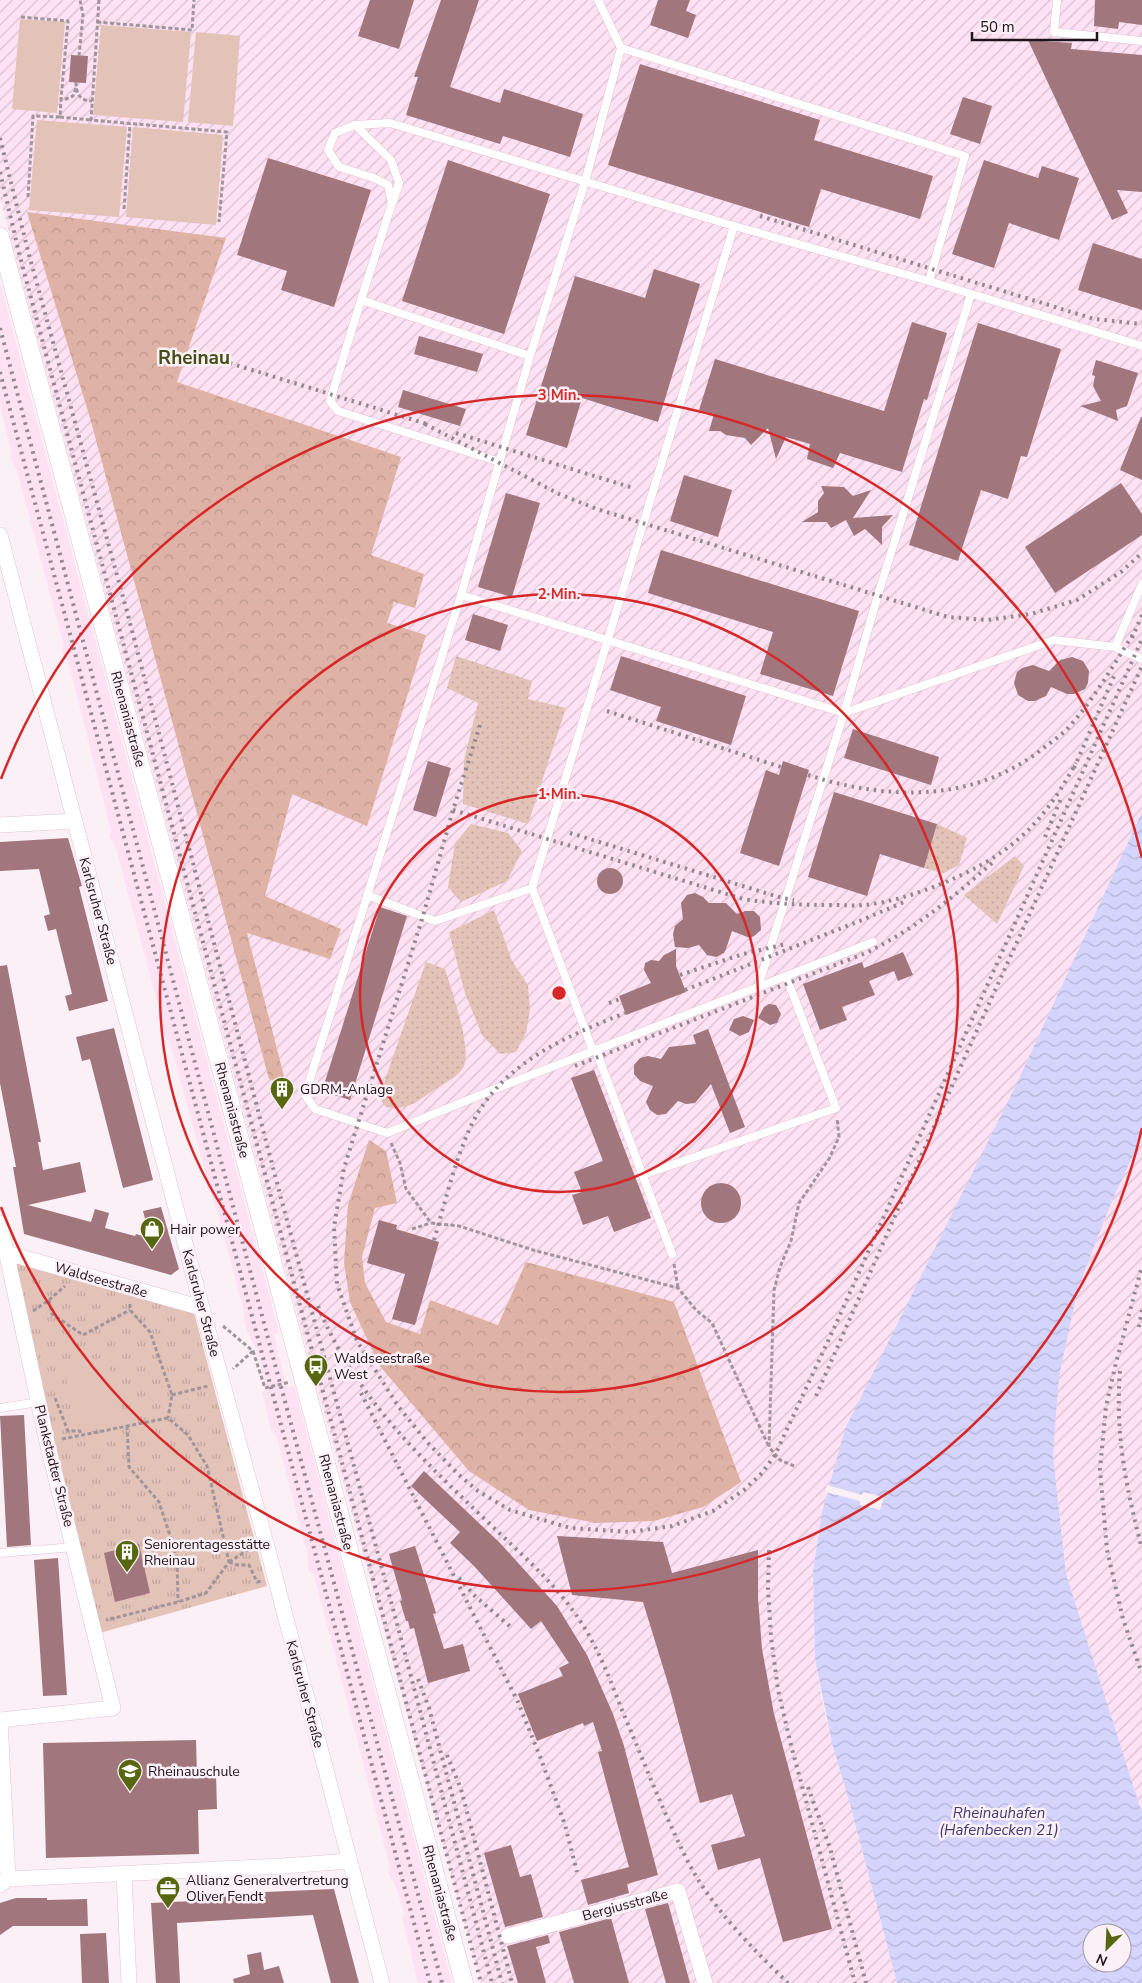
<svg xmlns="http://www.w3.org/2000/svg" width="1142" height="1983" font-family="'Nunito Sans',sans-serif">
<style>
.built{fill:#fee1f3}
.industrial{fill:url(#industrial-furrows)}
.grass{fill:url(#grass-dots)}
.forest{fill:url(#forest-crowns)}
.park{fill:url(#park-tufts)}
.pitch{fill:#e3c2b8}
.water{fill:url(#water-waves);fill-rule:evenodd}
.pier{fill:#fcf0f7}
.building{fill:#a1767d}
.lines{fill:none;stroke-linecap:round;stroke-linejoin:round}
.service-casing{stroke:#dfc3d4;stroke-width:9}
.minor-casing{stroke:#dfc3d4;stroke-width:16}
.tertiary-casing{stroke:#dfc3d4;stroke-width:19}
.path{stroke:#a0959c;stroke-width:3;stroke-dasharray:4 2.5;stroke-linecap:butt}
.service{stroke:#fff;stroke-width:8}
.minor{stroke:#fff;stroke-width:15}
.tertiary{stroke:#fff;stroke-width:18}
.rail{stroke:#93888e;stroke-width:4;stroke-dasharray:2.5 5;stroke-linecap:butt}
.path-bridge{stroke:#a0959c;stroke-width:3;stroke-dasharray:4 2.5;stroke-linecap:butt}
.ring{fill:none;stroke:#d62828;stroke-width:2.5}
.labels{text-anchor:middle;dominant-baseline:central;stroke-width:5;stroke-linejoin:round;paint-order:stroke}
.street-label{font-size:14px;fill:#1e141a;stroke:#fcf0f7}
.poi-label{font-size:14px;fill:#1e141a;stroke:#fcf0f7;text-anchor:start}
.water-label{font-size:15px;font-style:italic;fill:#3f3b6e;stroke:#fcf0f7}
.district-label{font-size:19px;font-weight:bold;fill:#424e16;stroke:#fcf0f7}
.centre{fill:#d62828;stroke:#fcf0f7;stroke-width:2.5}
.ring-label{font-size:15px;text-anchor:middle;font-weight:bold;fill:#d62828;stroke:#fcf0f7;stroke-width:5;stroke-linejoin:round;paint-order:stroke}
</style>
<defs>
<pattern id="industrial-furrows" width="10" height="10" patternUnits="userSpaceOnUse" patternTransform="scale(1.25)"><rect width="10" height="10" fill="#fee1f3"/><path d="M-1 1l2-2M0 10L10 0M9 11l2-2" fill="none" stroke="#d9c0d0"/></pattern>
<pattern id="grass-dots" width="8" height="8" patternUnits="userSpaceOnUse" patternTransform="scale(1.25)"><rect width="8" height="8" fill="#e3c2b8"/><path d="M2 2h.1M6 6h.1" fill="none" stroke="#c2a69e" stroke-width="1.8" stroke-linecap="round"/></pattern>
<pattern id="forest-crowns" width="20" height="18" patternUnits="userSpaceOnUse" patternTransform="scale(1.25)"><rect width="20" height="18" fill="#deb2a5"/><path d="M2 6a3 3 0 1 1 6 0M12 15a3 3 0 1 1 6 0" fill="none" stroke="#be988d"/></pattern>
<pattern id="park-tufts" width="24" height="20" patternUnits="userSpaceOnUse" patternTransform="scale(1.25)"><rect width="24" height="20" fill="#e3c2b8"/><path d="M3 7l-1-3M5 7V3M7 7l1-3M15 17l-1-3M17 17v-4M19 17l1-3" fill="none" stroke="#c2a69e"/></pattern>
<pattern id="water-waves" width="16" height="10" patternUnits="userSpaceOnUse" patternTransform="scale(1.25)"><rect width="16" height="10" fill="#d4d4fc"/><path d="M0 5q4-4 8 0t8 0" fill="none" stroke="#b6b5d7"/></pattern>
</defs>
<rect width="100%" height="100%" fill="#fcf0f7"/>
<!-- built -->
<polygon class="built" points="0,282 279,1332 274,1334 286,1387 294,1385 452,1983 418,1983 402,1917 405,1916 396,1887 388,1873 390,1867 314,1575 308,1571 308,1557 277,1438 271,1430 262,1392 267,1390 256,1350 246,1329 244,1320 244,1312 214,1200 207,1188 208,1181 170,1043 164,1036 158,1017 159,1008 116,849 110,837 111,831 68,661 64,656 62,650 63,643 16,468 10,457 11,451 0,405"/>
<!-- industrial -->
<g class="industrial">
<polygon points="0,0 1142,0 1142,812 1015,1087 822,1512 813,1571 815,1659 822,1700 832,1743 850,1804 897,1983 481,1983 301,1328 0,198"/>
<polygon points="1142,1136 1142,1813 1066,1574 1053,1455 1059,1377 1078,1288 1112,1201"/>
</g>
<!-- grass -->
<g class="grass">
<polygon points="456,656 532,681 528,699 566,708 528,824 463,804 464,760 478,703 447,688"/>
<polygon points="471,824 508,833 522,851 507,881 461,902 448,887 455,843"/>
<polygon points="937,824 967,838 959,865 944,873 924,868"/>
<polygon points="1015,856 1024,866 997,924 964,895"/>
<polygon points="494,910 512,961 528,985 530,1009 526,1033 516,1052 500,1054 482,1035 465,993 449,932"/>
<path d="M 426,962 L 445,969 C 451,989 472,1048 464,1066 C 459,1077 441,1085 431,1092 C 415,1103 406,1111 386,1107 L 379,1097 Z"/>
</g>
<!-- forest -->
<g class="forest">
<polygon points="27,212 226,238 177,382 401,457 371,555 424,574 415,608 394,602 387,623 426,635 367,826 292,794 265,896 341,929 330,959 247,933 286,1084 269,1079 90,418"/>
<polygon points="369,1140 386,1151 397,1203 375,1208 362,1257 365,1283 386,1322 420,1334 430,1300 498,1325 526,1262 674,1302 741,1482 703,1507 654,1521 596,1523 529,1510 469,1471 379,1365 350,1302 344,1263 348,1205"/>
</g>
<!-- park -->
<polygon class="park" points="5,1253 194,1313 267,1586 96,1634"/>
<!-- pitch -->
<g class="pitch">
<polygon points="20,19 65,22 57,113 12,109"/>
<polygon points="101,25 191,32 183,122 93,115"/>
<polygon points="196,32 240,36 233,126 188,122"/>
<polygon points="37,120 127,127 119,217 29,210"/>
<polygon points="133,127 223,135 216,225 126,217"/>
<polygon points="107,1361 121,1420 77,1429 64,1370"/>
</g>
<!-- water -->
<path class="water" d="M 1142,812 L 1142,1136 L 1112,1201 L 1078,1288 L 1059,1377 L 1053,1455 L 1066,1574 L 1142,1813 L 1142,1983 L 897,1983 L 850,1804 L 832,1743 L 815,1659 L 813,1571 L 822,1512 L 845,1429 L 1015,1087 ZM 1092,1933 L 1122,1933 L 1122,1963 L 1092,1963 Z"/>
<!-- pier -->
<polygon class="pier" points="827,1485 862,1495 863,1492 884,1497 880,1510 860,1505 860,1501 825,1492"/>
<!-- building -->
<g class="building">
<polygon points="370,0 414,0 399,49 358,36"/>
<polygon points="441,0 479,0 450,87 500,103 504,89 583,114 570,157 503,136 500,144 406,115 418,77 414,77"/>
<polygon points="658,0 690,0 686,11 696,15 688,38 650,25"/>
<polygon points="1095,0 1142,0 1142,25 1119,22 1118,29 1094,26"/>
<polygon points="1028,40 1072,43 1071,49 1142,55 1142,192 1117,190 1128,213 1112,220"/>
<polygon points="71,55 88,56 86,83 69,82"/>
<polygon points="640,64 820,120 814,140 933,176 920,219 821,189 809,227 608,165"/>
<polygon points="963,97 992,106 980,144 950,134"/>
<polygon points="268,158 371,190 334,307 281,290 287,271 237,255"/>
<polygon points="448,160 550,194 504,334 402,301"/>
<polygon points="984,160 1038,178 1042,166 1079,178 1059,240 1009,223 994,268 952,254"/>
<polygon points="1093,243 1142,259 1142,310 1078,290"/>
<polygon points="654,269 700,284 658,422 582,398 567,448 526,435 575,276 645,298"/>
<polygon points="912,322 947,333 927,400 924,399 902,472 840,453 833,468 807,459 810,444 786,437 776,459 768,428 751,445 745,438 726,435 720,431 709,431 714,414 699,410 715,359 884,411"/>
<polygon points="978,323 1061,349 1027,457 1021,456 1008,499 981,490 958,561 909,545"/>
<polygon points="419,336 483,354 477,372 414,354"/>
<polygon points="1096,360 1138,373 1127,406 1116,410 1118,421 1080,406 1101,401 1093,386 1095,376 1092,375"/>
<polygon points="403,390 466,409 460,426 398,407"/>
<polygon points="1141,417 1142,417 1142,480 1120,470"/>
<polygon points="684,475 732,490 718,537 670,521"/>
<polygon points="1121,483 1142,514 1142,535 1055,593 1025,547"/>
<polygon points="821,486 844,487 853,496 871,490 853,518 893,515 882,527 882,545 865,529 854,536 846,520 831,528 827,522 802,522 818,512 818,501 824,493"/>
<polygon points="506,493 540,503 512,597 478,587"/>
<polygon points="661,550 859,611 833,696 760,674 773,632 648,593"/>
<polygon points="473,614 508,625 500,651 465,640"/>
<polygon points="621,656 746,696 731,745 656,721 661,707 610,690"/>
<polygon points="1072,657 1083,661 1089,671 1088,683 1085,689 1074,694 1067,694 1051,687 1046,696 1035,701 1028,701 1018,695 1014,683 1017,672 1022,668 1033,665 1049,671 1060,660"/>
<polygon points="853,729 939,757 931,785 844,758"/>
<polygon points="428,761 451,768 436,817 413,810"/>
<polygon points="783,761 809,770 779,866 740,853 766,770 779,775"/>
<polygon points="834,792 937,824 924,868 880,854 867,896 808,877"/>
<polygon points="68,838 82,886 79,887 108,1001 69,1011 65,996 72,994 56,929 48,931 44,916 50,914 39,869 0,871 0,842"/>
<circle cx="610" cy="881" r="13"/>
<polygon points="695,893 703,897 709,903 726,903 737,914 745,911 754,911 760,917 761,930 754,936 750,938 732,931 726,949 724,953 716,957 707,955 699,945 688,948 675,947 673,934 675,926 683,919 681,903 687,895"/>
<polygon points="380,907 407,916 350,1100 322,1091"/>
<polygon points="676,949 676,966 686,992 626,1015 619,996 651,983 644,970 645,963 651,960 659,961 664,955"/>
<polygon points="903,952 913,975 898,981 894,971 869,981 875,995 842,1007 847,1020 820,1030 803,984 862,962 864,968"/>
<polygon points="7,965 41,1142 38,1142 43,1170 80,1162 86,1192 28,1205 91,1222 95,1209 109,1213 105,1228 135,1236 136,1234 150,1238 143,1211 161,1207 179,1269 171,1275 24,1234 13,1167 16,1167 0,1083 0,966"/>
<polygon points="769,1004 776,1005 781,1014 777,1023 770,1025 758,1018 764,1007"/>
<polygon points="743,1016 754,1020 749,1032 740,1036 729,1030 734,1019"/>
<polygon points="114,1028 153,1180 123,1188 90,1059 82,1061 76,1037"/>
<polygon points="708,1029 745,1127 730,1133 711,1084 695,1103 686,1104 678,1101 666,1114 657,1115 650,1110 646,1102 653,1086 640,1081 634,1074 634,1065 640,1058 648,1056 661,1059 669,1047 696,1044 693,1035"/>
<polygon points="594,1070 651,1218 614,1232 608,1216 583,1225 572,1195 582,1192 574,1172 603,1161 571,1078"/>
<circle cx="721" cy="1203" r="20"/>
<polygon points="379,1220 397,1225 396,1229 439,1242 415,1325 392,1319 405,1274 367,1263"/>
<polygon points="24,1415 31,1545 7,1547 0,1416"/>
<polygon points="424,1471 500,1543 557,1606 587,1655 613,1714 624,1746 658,1875 627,1884 629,1893 588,1905 581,1880 629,1867 598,1752 602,1751 593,1722 584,1726 583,1723 537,1741 518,1694 563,1676 559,1668 569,1663 541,1621 531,1629 474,1566 450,1543 460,1532 411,1486"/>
<polygon points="557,1536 663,1542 672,1573 758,1550 758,1598 762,1649 774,1714 832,1929 783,1942 760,1858 718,1870 711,1845 745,1836 732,1794 700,1803 670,1690 643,1602 572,1595"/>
<polygon points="139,1544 150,1593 115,1602 104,1553"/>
<polygon points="415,1546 436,1613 433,1614 444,1649 463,1644 470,1671 428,1683 414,1628 410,1629 408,1621 406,1621 400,1601 402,1600 389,1554"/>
<polygon points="58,1558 67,1695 43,1696 34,1560"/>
<polygon points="196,1740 197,1775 216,1774 217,1809 198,1810 199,1854 46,1858 43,1743"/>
<polygon points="511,1845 520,1877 531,1874 543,1917 505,1927 484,1853"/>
<polygon points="334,1889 359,1983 331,1983 313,1915 177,1923 180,1983 156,1983 151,1903 193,1901 193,1895"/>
<polygon points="16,1898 47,1898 47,1900 87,1899 88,1926 13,1926 0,1935 0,1903"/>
<polygon points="668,1903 690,1983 666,1983 645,1909"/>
<polygon points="611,1918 629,1983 574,1983 559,1932"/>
<polygon points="106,1933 109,1983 82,1983 80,1934"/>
<polygon points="548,1935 550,1943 536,1947 546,1983 518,1983 507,1946"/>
<polygon points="261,1952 264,1970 279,1966 284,1983 234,1983 233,1979 250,1974 247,1955"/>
</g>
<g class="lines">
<defs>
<g id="service">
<polyline points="598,0 621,48 585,182 530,356 461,595 305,1095 315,1109 387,1133 495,1089 758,987 844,713 878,595 971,294"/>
<polyline points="1057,0 1054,32 1142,41"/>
<polyline points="621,48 965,156 929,281"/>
<polyline points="355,125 391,160 399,183 393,202"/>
<polyline points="361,300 392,203 388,185 374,178 339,167 328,150 335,133 355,125 390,123 734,226 929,281 1142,346"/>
<polyline points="500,462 338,411 330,401 361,300 530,356"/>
<polyline points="461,595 844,713 1054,640 1115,647 1142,584"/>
<polyline points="1115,647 1142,659"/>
<polyline points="532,888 593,1051"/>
<polyline points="367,895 435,921 532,888 734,226"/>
<polyline points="758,987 873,942"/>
<polyline points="596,1050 672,1254"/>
<polyline points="643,1175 836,1108 786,976"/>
<polyline points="0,1408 39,1402"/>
<polyline points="0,1553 74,1547"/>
</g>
<g id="minor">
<polyline points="0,535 202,1308 265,1539 382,1983"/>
<polyline points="0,825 75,821"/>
<polyline points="0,1223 47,1442 113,1708 0,1720"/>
<polyline points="0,1251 202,1308"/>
<polyline points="0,1720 8,1879"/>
<polyline points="124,1874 129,1983"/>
<polyline points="0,1885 8,1879 283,1866 349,1861"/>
<polyline points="508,1936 678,1891 705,1983"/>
</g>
<polyline id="tertiary" points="0,237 464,1983"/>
</defs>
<!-- service casing -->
<use href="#service" class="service-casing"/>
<!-- minor casing -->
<use href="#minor" class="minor-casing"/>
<!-- tertiary casing -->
<use href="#tertiary" class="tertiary-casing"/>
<!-- path -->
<g class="path">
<polyline points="99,0 91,120 227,132 219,222"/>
<polyline points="21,17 68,21 61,99"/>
<polyline points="97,22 192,30 194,0"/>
<polyline points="79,56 83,15 80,0"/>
<path d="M 76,82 C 76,94 80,101 92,101"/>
<polyline points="60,117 91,120"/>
<polyline points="28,197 33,116 60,117 61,99 66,99 73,96 76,88"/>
<polyline points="124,209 130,124"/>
<polyline points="391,1143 400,1163 406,1189 431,1223 459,1226 533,1250 678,1288 696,1310 712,1323 769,1447"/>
<polyline points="412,1229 431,1223"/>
<polyline points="674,1264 678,1288"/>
<polyline points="49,1300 52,1314 83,1335 130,1310"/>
<polyline points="130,1304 130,1310 150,1332 172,1395 168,1418"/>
<polyline points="33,1311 49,1300 65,1286"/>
<polyline points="223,1326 253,1351 233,1369"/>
<polyline points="253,1351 265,1388"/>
<polyline points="172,1395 208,1386"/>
<polyline points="55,1398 68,1431 80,1431 81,1435"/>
<polyline points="127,1426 129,1467 159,1502 177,1557 178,1602"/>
<polyline points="62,1439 168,1418 188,1435 207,1466 229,1562 206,1593 178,1602 106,1620"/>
<polyline points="794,1466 780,1460 769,1447 774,1290 780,1267 791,1241 799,1203 829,1159 839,1137 837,1118"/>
<polyline points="229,1562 237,1565 249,1565 257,1582 262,1581"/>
<polyline points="229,1562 251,1548"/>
</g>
<!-- service -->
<use href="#service" class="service"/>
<!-- minor -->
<use href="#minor" class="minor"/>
<!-- tertiary -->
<use href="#tertiary" class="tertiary"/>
<!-- rail -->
<g class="rail">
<polyline points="0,138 28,251 126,608 282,1202 396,1620 492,1983"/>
<polyline points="0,172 19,253 481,1983"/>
<polyline points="760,216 1094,319 1142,324"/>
<polyline points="0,328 273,1357 442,1983"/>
<polyline points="194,352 430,425"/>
<polyline points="0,372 430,1983"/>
<polyline points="425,424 559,494 597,509 948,617 987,620 1031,614 1077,600 1121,572 1142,553"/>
<polyline points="456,433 633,488"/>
<polyline points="1132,638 1142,615"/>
<polyline points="607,711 781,767"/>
<polyline points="480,725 453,810 423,916 344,1168 334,1227 337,1284 357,1341 398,1406 427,1442 459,1475 478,1491 510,1510 570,1528 630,1532 672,1526 713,1511 744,1490 762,1473 775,1455 835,1326 1142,639"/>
<polyline points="1074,768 1115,674"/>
<path d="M 808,775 C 889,801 976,803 1046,746 C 1054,740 1063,734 1069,727 C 1095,698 1113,665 1134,633"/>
<path d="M 453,810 L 743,899 C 775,904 801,905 834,905 C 844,905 854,906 864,905 C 909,901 982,871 1016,841 C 1042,820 1060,792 1076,763"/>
<polyline points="570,833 782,898 794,900"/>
<polyline points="1045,837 1062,796"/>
<polyline points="680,975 743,954 786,944"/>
<polyline points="685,990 862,920 904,902"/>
<polyline points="609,1003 620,999"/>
<path d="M 575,1066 L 866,953 C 916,928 950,900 992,863"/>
<path d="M 434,1240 C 445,1203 454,1163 470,1128 C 499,1064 565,1037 625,1013"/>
<path d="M 318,1306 C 355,1398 423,1460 493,1527 C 521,1554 552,1581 574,1612 C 596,1642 609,1677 622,1710 C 644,1762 664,1814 689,1864 C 714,1910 751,1947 788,1983"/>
<polyline points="1139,1327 1142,1310"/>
<path d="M 1120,1371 C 1115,1435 1126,1487 1142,1549"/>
<polyline points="361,1393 518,1702 541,1759 565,1825 577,1872"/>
<polyline points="816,1396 959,1070 1142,666"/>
<polyline points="769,1550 768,1588 771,1637 778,1690 791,1745 855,1983"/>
<polyline points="459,1578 475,1596 513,1629"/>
<polyline points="1140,1668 1123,1619 1107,1550 1100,1469 1106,1406 1116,1363 1142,1266"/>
<polyline points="418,1679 429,1708 502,1983"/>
<polyline points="447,1755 461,1789 512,1983"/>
<polyline points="808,1787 830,1848 866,1983"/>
</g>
<!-- path-bridge -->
<polyline class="path-bridge" points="265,1388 290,1382"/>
</g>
<!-- distance rings -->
<g class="ring">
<circle cx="559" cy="993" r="199"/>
<circle cx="559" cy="993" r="399"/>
<path d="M1142 1128A598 598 0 0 1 1 1207M1 779A598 598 0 0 1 1142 858"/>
</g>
<!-- icons -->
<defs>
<symbol id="building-pin" viewBox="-11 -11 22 30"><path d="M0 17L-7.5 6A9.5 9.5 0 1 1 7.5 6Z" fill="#576710" stroke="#fcf0f7"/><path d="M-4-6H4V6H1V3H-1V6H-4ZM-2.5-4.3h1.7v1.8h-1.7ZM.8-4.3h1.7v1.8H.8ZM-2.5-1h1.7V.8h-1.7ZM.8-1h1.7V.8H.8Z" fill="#fff"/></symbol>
<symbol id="shop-pin" viewBox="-11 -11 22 30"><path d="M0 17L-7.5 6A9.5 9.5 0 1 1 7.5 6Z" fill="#576710" stroke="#fcf0f7"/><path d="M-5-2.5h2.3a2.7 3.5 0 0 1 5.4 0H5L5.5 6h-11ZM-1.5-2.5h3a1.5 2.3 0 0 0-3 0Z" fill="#fff"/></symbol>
<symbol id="bus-pin" viewBox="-11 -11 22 30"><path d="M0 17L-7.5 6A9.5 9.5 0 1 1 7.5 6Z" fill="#576710" stroke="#fcf0f7"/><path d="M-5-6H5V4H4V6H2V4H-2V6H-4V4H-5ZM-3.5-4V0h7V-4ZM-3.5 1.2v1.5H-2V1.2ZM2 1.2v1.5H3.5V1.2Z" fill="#fff"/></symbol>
<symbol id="school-pin" viewBox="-11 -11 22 30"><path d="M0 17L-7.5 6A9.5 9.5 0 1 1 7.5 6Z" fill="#576710" stroke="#fcf0f7"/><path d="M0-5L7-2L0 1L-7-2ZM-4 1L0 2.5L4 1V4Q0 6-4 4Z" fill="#fff"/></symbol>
<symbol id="office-pin" viewBox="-11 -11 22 30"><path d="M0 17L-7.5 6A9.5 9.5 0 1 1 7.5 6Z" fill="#576710" stroke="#fcf0f7"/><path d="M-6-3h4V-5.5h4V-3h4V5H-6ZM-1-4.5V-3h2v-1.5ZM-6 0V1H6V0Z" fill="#fff"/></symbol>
</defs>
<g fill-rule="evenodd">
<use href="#building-pin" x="268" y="1075" width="28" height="38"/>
<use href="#shop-pin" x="138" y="1215" width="28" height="38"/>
<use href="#bus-pin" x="302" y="1352" width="28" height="38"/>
<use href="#building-pin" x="113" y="1538" width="28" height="38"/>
<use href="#school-pin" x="116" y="1757" width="28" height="38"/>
<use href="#office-pin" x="154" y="1874" width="28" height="38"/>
</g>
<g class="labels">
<!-- street labels -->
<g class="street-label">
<text transform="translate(128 719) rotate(75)">Rhenaniastraße</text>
<text transform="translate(98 911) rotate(75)">Karlsruher Straße</text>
<text transform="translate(232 1110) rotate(75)">Rhenaniastraße</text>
<text transform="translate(101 1280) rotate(16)">Waldseestraße</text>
<text transform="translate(201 1303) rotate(75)">Karlsruher Straße</text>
<text transform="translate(54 1466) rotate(76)">Plankstadter Straße</text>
<text transform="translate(336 1502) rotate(75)">Rhenaniastraße</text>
<text transform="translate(305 1694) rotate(75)">Karlsruher Straße</text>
<text transform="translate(440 1893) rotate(75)">Rhenaniastraße</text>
<text transform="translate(625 1905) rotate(-15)">Bergiusstraße</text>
</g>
<!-- poi labels -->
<g class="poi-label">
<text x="300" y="1089">GDRM-Anlage</text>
<text x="170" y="1229">Hair power</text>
<text x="334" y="1358">Waldseestraße<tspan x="334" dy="16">West</tspan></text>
<text x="144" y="1544">Seniorentagesstätte<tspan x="144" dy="16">Rheinau</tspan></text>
<text x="148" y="1771">Rheinauschule</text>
<text x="186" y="1880">Allianz Generalvertretung<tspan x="186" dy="16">Oliver Fendt</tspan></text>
</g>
<!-- water labels -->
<g class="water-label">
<text x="999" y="1813">Rheinauhafen<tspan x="999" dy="17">(Hafenbecken 21)</tspan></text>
</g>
<!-- district labels -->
<g class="district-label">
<text x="194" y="358">Rheinau</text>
</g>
</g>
<circle cx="559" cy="993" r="8" class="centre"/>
<g class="ring-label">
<text x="559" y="400">3 Min.</text>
<text x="559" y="599">2 Min.</text>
<text x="559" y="799">1 Min.</text>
</g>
<!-- north arrow -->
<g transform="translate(1107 1948) rotate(204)"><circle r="24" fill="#fcf0f7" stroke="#a3989f"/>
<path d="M0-4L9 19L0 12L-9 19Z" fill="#576710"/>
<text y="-8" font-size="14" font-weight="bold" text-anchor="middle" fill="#1e141a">N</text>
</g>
<!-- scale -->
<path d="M972 32v8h125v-8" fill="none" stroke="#1e141a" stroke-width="2.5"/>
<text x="980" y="32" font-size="15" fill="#1e141a" stroke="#fcf0f7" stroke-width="4" paint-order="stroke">50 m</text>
</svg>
